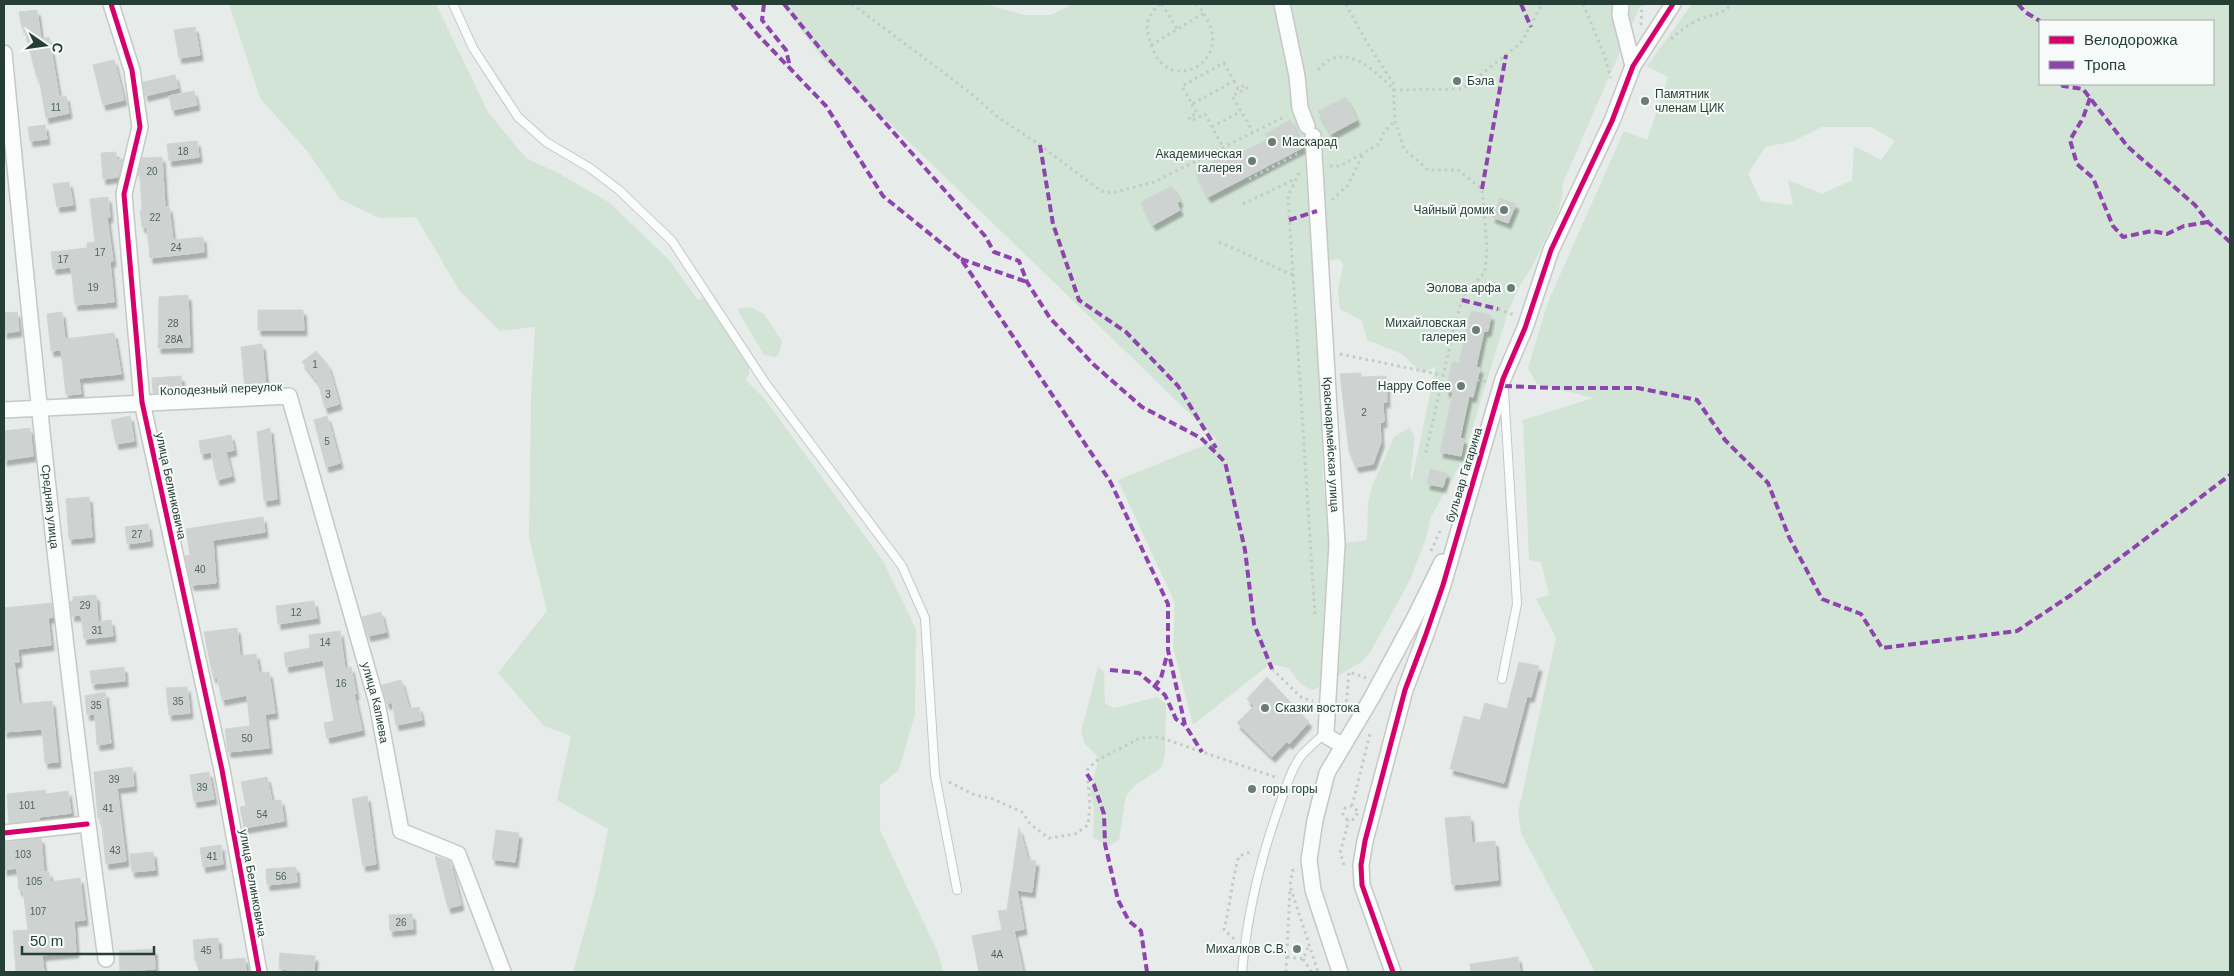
<svg xmlns="http://www.w3.org/2000/svg" width="2234" height="976" font-family="Helvetica,sans-serif">
<style>
.green{fill:#d2e4d6;fill-rule:evenodd}
.building{fill:#ced3d1;stroke:#d0d5d3;filter:url(#shadow)}
.lines{fill:none;stroke-linecap:round;stroke-linejoin:round}
.lane-casing{stroke:#c4c9c7;stroke-width:10}
.street-casing{stroke:#c4c9c7;stroke-width:18}
.path{stroke:#c2cbc7;stroke-width:3;stroke-dasharray:2.5 4;stroke-linecap:butt}
.lane{stroke:#fbfcfc;stroke-width:8}
.street{stroke:#fbfcfc;stroke-width:15}
.quiet{stroke:#8e44ad;stroke-width:4;stroke-dasharray:8 4;stroke-linecap:butt}
.cycleway-casing{stroke:#f6faf8;stroke-width:8}
.cycleway{stroke:#d6006c;stroke-width:5}
.poi-dot{fill:#697c75;stroke:#f6faf8;stroke-width:2}
.labels{text-anchor:middle;dominant-baseline:central;stroke-width:4;stroke-linejoin:round;paint-order:stroke}
.number-label{font-size:10px;fill:#50655e}
.poi-label{font-size:12px;fill:#253f36;stroke:#f6faf8;text-anchor:end}
.street-label{font-size:12px;fill:#253f36;stroke:#f6faf8}
</style>
<defs>
<filter id="shadow"><feDropShadow dx="3" dy="5.5" stdDeviation="1" flood-color="#0004"/></filter>
</defs>
<rect width="100%" height="100%" fill="#e7ecea"/>
<!-- green -->
<g class="green">
<polygon points="229,4 436,4 488,112 526,158 560,174 610,203 670,261 698,300 704,298 713,307 749,363 749,375 745,379 764,398 883,561 916,629 915,714 899,770 880,785 880,830 939,955 943,972 573,972 595,893 608,829 557,800 571,736 544,726 498,673 547,611 529,538 531,400 535,327 500,331 459,290 416,217 379,218 340,199 308,152 260,98"/>
<path d="M 782,4 L 985,4 L 1024,15 L 1051,15 L 1072,4 L 1641,4 L 1562,185 L 1563,193 L 1558,212 L 1533,265 L 1519,287 L 1508,312 L 1463,459 L 1430,519 L 1427,536 L 1410,580 L 1371,651 L 1362,662 L 1313,690 C 1302,687 1295,678 1289,668 L 1270,664 L 1193,725 L 1173,647 L 1175,603 L 1118,480 L 1217,440 L 823,59 ZM 1340,259 L 1343,265 L 1338,290 L 1340,309 L 1362,321 L 1367,340 L 1402,354 L 1419,371 L 1424,373 L 1436,366 L 1412,479 L 1410,478 L 1415,438 L 1410,427 L 1394,437 L 1372,486 L 1368,503 L 1367,540 L 1331,545 L 1323,479 L 1316,280 L 1319,268 L 1329,260 Z"/>
<path d="M 1692,4 L 2230,4 L 2230,972 L 1595,972 L 1521,833 L 1518,813 L 1556,638 L 1536,599 L 1549,595 L 1541,562 L 1529,560 L 1523,420 L 1593,398 L 1537,384 L 1528,368 L 1548,302 L 1624,131 L 1647,140 L 1668,77 L 1647,66 ZM 2040,21 L 2213,21 L 2213,84 L 2040,84 ZM 1822,127 L 1871,127 L 1895,141 L 1881,160 L 1854,146 L 1852,180 L 1822,194 L 1788,180 L 1793,205 L 1761,201 L 1748,174 L 1765,147 L 1791,142 Z"/>
<polygon points="750,307 764,314 782,341 780,352 776,357 764,355 737,309"/>
<polygon points="1098,667 1104,672 1105,703 1114,708 1157,697 1166,704 1165,756 1161,768 1134,786 1126,796 1119,840 1109,846 1093,837 1094,808 1090,790 1098,762 1097,756 1085,744 1081,732"/>
</g>
<!-- building -->
<g class="building">
<polygon points="37,10 41,39 49,37 59,97 66,96 69,113 46,118 39,78 37,78 24,28 22,28 19,12"/>
<polygon points="195,27 200,55 179,58 174,30"/>
<polygon points="114,60 124,100 103,105 93,65"/>
<polygon points="175,75 178,88 145,96 143,82"/>
<polygon points="194,91 197,105 172,110 169,96"/>
<polygon points="1346,97 1357,120 1331,134 1318,111"/>
<polygon points="1290,120 1304,147 1208,197 1195,171 1221,157 1224,162 1268,139 1265,134"/>
<polygon points="45,125 47,139 30,141 28,127"/>
<polygon points="197,141 199,157 169,161 167,144"/>
<polygon points="116,152 116,160 123,159 118,177 103,179 101,153"/>
<polygon points="162,157 165,207 169,207 173,240 203,237 204,252 150,258 147,227 142,227 140,211 142,210 140,176 138,176 142,158"/>
<polygon points="69,182 73,205 57,207 53,184"/>
<polygon points="1172,186 1180,201 1177,203 1180,210 1153,225 1141,202"/>
<polygon points="108,197 110,217 107,218 113,261 110,262 114,302 75,305 71,267 53,269 51,252 87,248 87,243 95,242 90,199"/>
<polygon points="1500,198 1516,204 1508,223 1492,217"/>
<polygon points="188,295 190,347 158,348 159,297"/>
<polygon points="258,310 303,310 304,330 258,330"/>
<polygon points="1471,311 1491,315 1488,331 1484,331 1476,367 1480,368 1473,397 1469,396 1460,438 1464,439 1461,456 1440,452 1453,392 1446,391 1452,362 1459,363"/>
<polygon points="17,312 19,331 4,333 4,313"/>
<polygon points="62,312 65,339 114,333 121,374 79,378 81,394 66,395 61,350 51,351 47,314"/>
<polygon points="262,344 266,386 245,388 241,347"/>
<polygon points="316,351 328,365 339,404 325,408 318,382 302,362"/>
<polygon points="1361,373 1361,377 1386,376 1387,402 1383,402 1384,422 1380,422 1381,442 1373,464 1356,467 1349,451 1340,374"/>
<polygon points="181,376 182,392 153,393 152,378"/>
<polygon points="130,416 134,441 116,444 111,420"/>
<polygon points="327,416 340,463 326,467 314,420"/>
<polygon points="30,428 33,456 4,460 4,431"/>
<polygon points="270,428 277,499 264,501 257,432"/>
<polygon points="231,435 234,450 226,452 232,476 217,480 211,452 201,454 199,441"/>
<polygon points="1430,469 1447,473 1443,487 1427,484"/>
<polygon points="89,497 92,537 69,539 66,499"/>
<polygon points="263,517 265,532 213,540 216,583 191,585 185,556 190,555 186,529"/>
<polygon points="148,524 150,541 127,544 125,527"/>
<polygon points="96,595 98,622 111,620 113,636 84,639 81,615 72,616 70,602 73,601 73,597"/>
<polygon points="314,601 317,618 278,624 276,606"/>
<polygon points="52,603 53,617 48,618 51,645 18,649 19,662 14,662 19,704 52,701 58,762 45,763 42,729 4,732 4,608"/>
<polygon points="381,612 386,632 368,636 362,617"/>
<polygon points="237,628 240,656 256,654 259,673 269,672 275,713 265,714 269,748 228,752 225,729 250,726 247,695 222,700 217,677 213,677 204,632"/>
<polygon points="340,631 345,669 351,667 356,694 354,694 362,730 327,738 324,723 334,721 323,660 286,667 284,653 310,648 309,635"/>
<polygon points="1519,662 1539,666 1531,697 1527,696 1504,783 1450,769 1464,716 1480,720 1485,703 1507,709"/>
<polygon points="124,667 125,681 92,684 90,671"/>
<polygon points="1267,677 1309,722 1289,744 1287,741 1272,757 1237,723 1254,706 1247,699"/>
<polygon points="401,680 409,709 419,707 422,720 396,725 392,702 387,704 382,685"/>
<polygon points="187,687 190,713 169,715 166,688"/>
<polygon points="105,692 111,743 97,745 95,714 87,715 85,696"/>
<polygon points="132,767 134,786 117,788 126,861 106,864 101,818 98,818 94,772"/>
<polygon points="209,772 214,799 194,802 190,775"/>
<polygon points="267,777 272,801 281,800 284,821 244,828 240,807 246,806 241,782"/>
<polygon points="45,790 46,794 68,791 71,813 39,817 39,820 9,823 7,794"/>
<polygon points="367,796 376,864 363,866 352,799"/>
<polygon points="1470,816 1472,843 1495,841 1498,880 1452,885 1445,818"/>
<polygon points="1019,828 1028,860 1036,861 1032,892 1017,890 1024,929 1014,931 1023,972 979,972 972,936 1002,930 998,911 1007,910"/>
<polygon points="496,830 519,833 515,862 492,859"/>
<polygon points="41,838 44,872 49,872 50,882 80,878 85,920 74,921 76,952 42,955 44,972 16,972 13,931 28,930 23,890 19,890 17,868 4,870 4,843"/>
<polygon points="221,845 223,864 203,867 200,848"/>
<polygon points="153,852 155,870 132,872 130,854"/>
<polygon points="435,856 450,861 461,905 448,908"/>
<polygon points="296,867 297,882 267,885 266,869"/>
<polygon points="412,914 413,929 390,931 389,915"/>
<polygon points="218,938 219,960 195,961 193,940"/>
<polygon points="154,949 155,969 120,971 119,951"/>
<polygon points="280,953 315,956 314,972 279,969"/>
<polygon points="1518,957 1520,972 1471,972 1470,964"/>
<polygon points="245,958 246,972 199,972 198,962"/>
</g>
<g class="lines">
<defs>
<g id="lane">
<polyline points="453,4 473,48 518,117 546,142 590,168 619,190 672,241 766,384 902,566 925,618 935,775 957,890"/>
<polyline points="1502,679 1517,604 1504,391"/>
<path d="M 1242,972 C 1247,914 1261,856 1281,801 C 1286,787 1291,769 1301,756 C 1308,748 1318,740 1326,732"/>
</g>
<g id="street">
<polyline points="111,4 132,70 140,127 124,194 142,402 222,770 259,972"/>
<polyline points="1282,4 1297,76 1300,108 1307,126"/>
<polyline points="1621,4 1620,15 1633,66"/>
<path id="s1" d="M 4,53 C 33,356 64,658 106,959"/>
<path id="s2" d="M 1313,136 L 1337,544 L 1326,732 L 1328,737 L 1342,745"/>
<path id="s3" d="M 4,410 L 289,396 L 377,703 L 401,831 L 458,854 L 503,972"/>
<polyline points="4,833 87,824"/>
<polyline points="1340,972 1313,890 1309,860 1315,820 1327,773 1371,699 1414,619 1442,562"/>
<polyline points="1393,972 1362,885 1361,865 1365,841 1405,690 1425,637 1443,585 1503,379 1525,328 1551,250 1612,121 1633,66 1673,4"/>
</g>
</defs>
<!-- lane casing -->
<use href="#lane" class="lane-casing"/>
<!-- street casing -->
<use href="#street" class="street-casing"/>
<!-- path -->
<g class="path">
<polyline points="852,4 968,91 999,118 1040,145 1101,191 1112,193 1154,182 1286,116"/>
<path d="M 1160,4 C 1150,12 1144,24 1149,37 C 1151,45 1154,55 1160,61 C 1183,90 1241,52 1196,4"/>
<polyline points="1162,4 1177,29"/>
<polyline points="1346,4 1366,41 1393,83 1395,121 1404,149 1428,170 1458,170 1482,189 1487,246 1485,272 1463,296 1454,327 1425,456"/>
<polyline points="1583,4 1604,54 1611,78"/>
<polyline points="1641,25 1642,4"/>
<path d="M 1671,39 C 1680,31 1689,24 1700,19 C 1715,13 1720,16 1732,4"/>
<polyline points="1151,45 1204,13"/>
<polygon points="1224,63 1234,81 1192,104 1182,86"/>
<path d="M 1318,70 C 1342,39 1375,70 1394,90 L 1462,89 L 1521,43 L 1542,4"/>
<polyline points="1234,81 1238,89 1245,85 1247,88 1232,96 1253,132"/>
<polyline points="1192,104 1197,113 1189,117 1191,121 1205,114 1223,147"/>
<polyline points="1212,127 1241,111"/>
<polyline points="1330,166 1340,166 1379,144 1384,132 1395,121"/>
<polyline points="1299,173 1288,196 1315,616"/>
<polyline points="1249,179 1299,153"/>
<polyline points="1332,200 1348,185 1363,154"/>
<polyline points="1243,204 1295,179"/>
<polyline points="1219,242 1293,275"/>
<polyline points="1498,309 1514,315"/>
<polyline points="1340,354 1442,375"/>
<polyline points="1477,380 1487,382"/>
<polyline points="1431,551 1440,531"/>
<polyline points="1272,669 1302,698 1313,701"/>
<polyline points="1346,708 1349,672 1366,678"/>
<polyline points="949,782 975,795 993,799 1022,812 1030,824 1049,838 1075,834 1088,825 1090,805 1087,770 1096,761 1140,738 1159,737 1278,778"/>
<circle cx="1350" cy="813" r="7"/>
<polyline points="1352,806 1370,734"/>
<polyline points="1344,865 1340,853 1349,820"/>
<polyline points="1293,869 1290,886 1318,972"/>
<path d="M 1234,939 L 1224,930 C 1230,905 1232,880 1239,856 L 1253,851"/>
<polyline points="1287,957 1303,959 1309,945"/>
<polyline points="1303,959 1311,971 1317,970"/>
<polyline points="1286,972 1290,889"/>
</g>
<!-- lane -->
<use href="#lane" class="lane"/>
<!-- street -->
<use href="#street" class="street"/>
<!-- quiet -->
<g class="quiet">
<polyline points="732,4 758,35 826,106 883,196 961,259 1110,481 1168,604 1168,650 1185,725 1202,752"/>
<polyline points="764,4 762,20 786,50 790,67"/>
<polyline points="784,4 827,57 985,236 994,252 1019,261 1027,282 1050,318 1093,364 1142,407 1201,438 1225,462 1245,550 1254,624 1272,669"/>
<polyline points="1521,4 1531,27"/>
<polyline points="2018,4 2025,12 2040,21"/>
<polyline points="2062,84 2063,86 2083,89 2128,147 2195,205 2208,222 2230,242"/>
<polyline points="2090,98 2083,118 2070,140 2077,164 2093,178 2113,226 2123,237 2152,231 2167,234 2184,226 2208,222"/>
<polyline points="1040,145 1053,224 1079,300 1126,332 1178,386 1216,448"/>
<polyline points="1482,189 1506,55"/>
<polyline points="1289,220 1317,211"/>
<polyline points="961,259 1027,282"/>
<polyline points="1462,300 1498,309"/>
<polyline points="1504,386 1554,388 1638,388 1697,400 1725,440 1768,483 1789,537 1822,599 1861,614 1882,648 2017,631 2071,595 2230,475"/>
<polyline points="1110,670 1139,673 1165,695 1176,719 1185,725"/>
<polyline points="1154,687 1161,678 1167,655"/>
<polyline points="1087,774 1094,785 1104,814 1105,844 1118,900 1129,921 1141,931 1147,972"/>
</g>
<defs>
<g id="cycleway">
<polyline points="111,4 132,70 140,127 124,194 142,402 222,770 259,972"/>
<polyline points="4,833 87,824"/>
<polyline points="1393,972 1362,885 1361,865 1365,841 1405,690 1425,637 1443,585 1503,379 1525,328 1551,250 1612,121 1633,66 1673,4"/>
</g>
</defs>
<!-- cycleway casing -->
<use href="#cycleway" class="cycleway-casing"/>
<!-- cycleway -->
<use href="#cycleway" class="cycleway"/>
</g>
<!-- markers -->
<g class="poi-dot">
<circle cx="1457" cy="81" r="5"/>
<circle cx="1645" cy="101" r="5"/>
<circle cx="1272" cy="142" r="5"/>
<circle cx="1252" cy="161" r="5"/>
<circle cx="1504" cy="210" r="5"/>
<circle cx="1511" cy="288" r="5"/>
<circle cx="1476" cy="330" r="5"/>
<circle cx="1461" cy="386" r="5"/>
<circle cx="1265" cy="708" r="5"/>
<circle cx="1252" cy="789" r="5"/>
<circle cx="1297" cy="949" r="5"/>
</g>
<g class="labels">
<!-- number labels -->
<g class="number-label">
<text x="56" y="107">11</text>
<text x="183" y="151">18</text>
<text x="152" y="171">20</text>
<text x="155" y="217">22</text>
<text x="176" y="247">24</text>
<text x="100" y="252">17</text>
<text x="63" y="259">17</text>
<text x="93" y="287">19</text>
<text x="173" y="323">28</text>
<text x="174" y="339">28А</text>
<text x="315" y="364">1</text>
<text x="328" y="394">3</text>
<text x="1364" y="412">2</text>
<text x="327" y="441">5</text>
<text x="137" y="534">27</text>
<text x="200" y="569">40</text>
<text x="85" y="605">29</text>
<text x="296" y="612">12</text>
<text x="97" y="630">31</text>
<text x="325" y="642">14</text>
<text x="341" y="683">16</text>
<text x="178" y="701">35</text>
<text x="96" y="705">35</text>
<text x="247" y="738">50</text>
<text x="114" y="779">39</text>
<text x="202" y="787">39</text>
<text x="27" y="805">101</text>
<text x="108" y="808">41</text>
<text x="262" y="814">54</text>
<text x="115" y="850">43</text>
<text x="23" y="854">103</text>
<text x="212" y="856">41</text>
<text x="281" y="876">56</text>
<text x="34" y="881">105</text>
<text x="38" y="911">107</text>
<text x="401" y="922">26</text>
<text x="206" y="950">45</text>
<text x="997" y="954">4А</text>
</g>
<!-- poi labels -->
<g class="poi-label">
<text x="1467" y="81" text-anchor="start">Бэла</text>
<text x="1655" y="94" text-anchor="start">Памятник<tspan x="1655" dy="14">членам ЦИК</tspan></text>
<text x="1282" y="142" text-anchor="start">Маскарад</text>
<text x="1242" y="154">Академическая<tspan x="1242" dy="14">галерея</tspan></text>
<text x="1494" y="210">Чайный домик</text>
<text x="1501" y="288">Эолова арфа</text>
<text x="1466" y="323">Михайловская<tspan x="1466" dy="14">галерея</tspan></text>
<text x="1451" y="386">Happy Coffee</text>
<text x="1275" y="708" text-anchor="start">Сказки востока</text>
<text x="1262" y="789" text-anchor="start">горы горы</text>
<text x="1287" y="949">Михалков С.В.</text>
</g>
<!-- street labels -->
<g class="street-label">
<text transform="translate(221 389) rotate(-2)">Колодезный переулок</text>
<text stroke="none"><textPath href="#s2" startOffset="309">Красноармейская улица</textPath></text>
<text transform="translate(1464 475) rotate(-73)">бульвар Гагарина</text>
<text transform="translate(171 486) rotate(78)">улица Белинковича</text>
<text stroke="none"><textPath href="#s1" startOffset="456">Средняя улица</textPath></text>
<text stroke="none"><textPath href="#s3" startOffset="604">улица Капиева</textPath></text>
<text transform="translate(253 883) rotate(80)">улица Белинковича</text>
</g>
</g>
<!-- border -->
<rect width="2234" height="976" fill="none" stroke="#253f36" stroke-width="10"/>
<!-- legend -->
<rect x="2039" y="20" width="175" height="65" fill="#f6faf8" stroke="#a2afaa"/>
<rect x="2049" y="36" width="25" height="8" fill="#d6006c" stroke="#a2afaa"/>
<text x="2084" y="45" font-size="15" fill="#253f36">Велодорожка</text>
<rect x="2049" y="61" width="25" height="8" fill="#8e44ad" stroke="#a2afaa"/>
<text x="2084" y="70" font-size="15" fill="#253f36">Тропа</text>
<!-- north arrow -->
<g transform="translate(45 45) rotate(103)" stroke="#f6faf8" stroke-width="4" paint-order="stroke">
<path d="M0-4L9 19L0 12L-9 19Z" fill="#253f36"/>
<text y="-8" font-size="14" font-weight="bold" text-anchor="middle" fill="#253f36">С</text>
</g>
<!-- scale -->
<path d="M22 946v8h132v-8" fill="none" stroke="#253f36" stroke-width="2.5"/>
<text x="30" y="946" font-size="15" fill="#253f36" stroke="#f6faf8" stroke-width="4" paint-order="stroke">50 m</text>
</svg>
